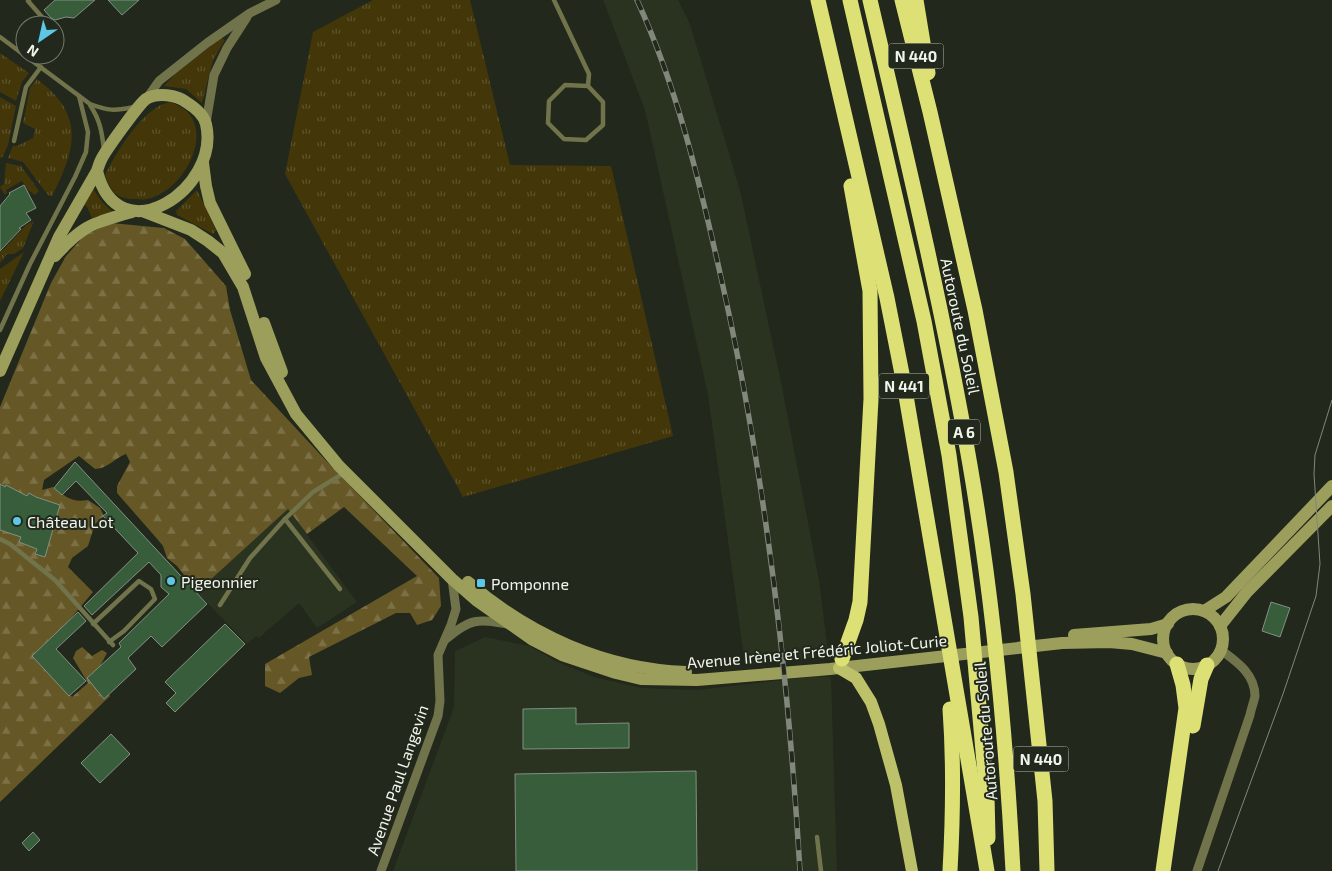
<svg xmlns="http://www.w3.org/2000/svg" width="1332" height="871" font-family="'Exo 2',sans-serif">
<style>
.built{fill:#2a3220}
.grass{fill:url(#grass-tufts)}
.forest{fill:url(#forest-firs)}
.building{fill:#375d3b;stroke:#829083}
.lines{fill:none;stroke-linecap:round;stroke-linejoin:round}
.lane{stroke:#71734a;stroke-width:4.5}
.street{stroke:#71734a;stroke-width:9}
.secondary{stroke:#9c9f5c;stroke-width:12}
.primary{stroke:#bdc16a;stroke-width:12}
.highway{stroke:#dce075;stroke-width:15}
.tram{stroke:#82877c;stroke-width:1}
.rail-casing{stroke:#82877c;stroke-width:5.5}
.rail{stroke:#22281b;stroke-width:4;stroke-dasharray:11;stroke-linecap:butt}
.poi-dot{fill:#5cc7e7;stroke:#22281b;stroke-width:2}
.labels{text-anchor:middle;dominant-baseline:central;stroke-width:4;stroke-linejoin:round;paint-order:stroke}
.shield{fill:#22281b;stroke:#b2b8ad;stroke-width:1}
.shield-label{font-size:15px;font-weight:bold;fill:#f0f5ec}
.street-label{font-size:16px;fill:#f0f5ec;stroke:#22281b}
.poi-label{font-size:16px;fill:#f0f5ec;stroke:#22281b;text-anchor:start}
</style>
<defs>
<pattern id="grass-tufts" width="24" height="20" patternUnits="userSpaceOnUse" patternTransform="scale(1.25)"><rect width="24" height="20" fill="#433609"/><path d="M3 7l-1-3M5 7V3M7 7l1-3M15 17l-1-3M17 17v-4M19 17l1-3" fill="none" stroke="#5e542d"/></pattern>
<pattern id="forest-firs" width="22" height="20" patternUnits="userSpaceOnUse" patternTransform="scale(1.25)"><rect width="22" height="20" fill="#665726"/><path d="M5 1l3.5 6h-7zM16 11l3.5 6h-7z" fill="#7c7046"/></pattern>
</defs>
<rect width="100%" height="100%" fill="#22281b"/>
<!-- built -->
<g class="built">
<polygon points="603,0 678,0 690,24 740,190 782,387 819,580 828,652 800,660 745,665 708,395 645,110"/>
<polygon points="288,509 357,602 317,628 299,603 259,638 256,636 247,644 197,592"/>
<polygon points="485,637 529,646 558,662 594,677 642,688 698,690 818,676 831,677 837,871 393,871 454,707 455,651"/>
</g>
<!-- grass -->
<g class="grass">
<polygon points="373,0 470,0 510,165 611,166 673,436 463,497 285,174 313,32"/>
<polygon points="221,38 225,40 213,60 202,103 186,89 164,86 175,74"/>
<polygon points="0,53 29,73 22,82 16,101 0,92"/>
<path d="M 37,79 C 43,84 50,89 55,95 C 85,128 69,162 52,196 L 48,195 L 23,162 L 8,158 L 13,146 L 17,146 L 33,138 L 35,129 L 23,123 L 30,88 Z"/>
<polygon points="0,97 16,106 8,145 2,158 0,158"/>
<path d="M 170,102 C 179,106 187,109 192,118 C 208,147 178,193 147,199 C 143,200 139,199 135,199 C 117,199 111,192 105,175 C 117,151 143,107 170,102 Z"/>
<polygon points="6,163 21,166 39,191 35,195 28,190 22,181 6,190 7,193 5,195 0,187 4,184"/>
<polygon points="93,189 103,203 113,212 92,218 87,207 82,203"/>
<polygon points="197,190 216,230 213,234 177,215 176,211"/>
<polygon points="34,221 23,248 14,254 7,254 0,263 0,251 3,250 26,225"/>
<polygon points="24,252 1,299 0,301 0,269"/>
</g>
<!-- forest -->
<path class="forest" d="M 111,223 L 164,228 L 185,239 L 226,286 L 230,310 L 251,380 L 331,466 L 439,578 L 441,606 L 432,620 L 417,625 L 410,613 L 396,613 L 309,657 L 312,675 L 299,678 L 280,693 L 265,686 L 265,664 L 417,576 L 344,507 L 307,534 L 288,509 L 197,592 L 177,566 L 167,558 L 163,546 L 159,541 L 117,493 L 117,486 L 130,462 L 126,454 C 115,458 107,469 95,469 L 79,456 L 44,480 L 42,490 L 53,487 C 66,497 72,503 88,500 L 100,508 L 104,516 L 95,524 L 88,546 L 72,558 L 68,567 L 93,592 L 56,636 L 52,671 L 72,697 L 88,683 L 73,658 L 76,651 L 82,647 L 92,656 L 102,650 L 107,653 L 97,672 L 110,696 L 0,802 L 0,407 L 51,283 L 66,256 L 85,235 Z"/>
<!-- building -->
<g class="building">
<polygon points="55,0 95,0 74,18 66,17 55,20 51,18 44,10"/>
<polygon points="108,0 139,0 122,15"/>
<polygon points="24,185 36,208 26,213 31,220 19,228 21,229 0,251 0,206 10,194 9,193"/>
<polygon points="75,462 207,604 162,647 151,636 128,658 136,669 104,699 87,678 121,647 119,643 169,594 161,587 161,575 149,562 92,615 84,606 138,553 103,516 107,513 76,481 62,495 54,488"/>
<polygon points="0,484 5,487 6,485 27,496 29,493 36,497 60,505 45,557 35,554 37,549 19,542 21,537 0,530"/>
<polygon points="1271,602 1290,608 1280,637 1262,631"/>
<polygon points="78,612 86,621 56,649 86,681 69,696 32,656"/>
<polygon points="225,624 245,644 175,712 166,703 176,693 165,682"/>
<polygon points="576,708 576,724 629,723 629,748 523,749 523,709"/>
<polygon points="111,734 130,754 100,783 81,763"/>
<polygon points="696,771 697,871 516,871 515,774"/>
<polygon points="33,832 40,840 29,851 22,843"/>
</g>
<g class="lines">
<!-- lane -->
<g class="lane">
<polyline points="29,0 28,1 49,25"/>
<polyline points="554,0 589,74 588,86"/>
<polyline points="55,31 55,38"/>
<path d="M 0,37 L 90,104 C 108,111 115,111 134,107"/>
<polyline points="36,63 44,55"/>
<polygon points="565,85 588,86 603,102 603,125 586,140 564,139 548,123 549,101"/>
<path d="M 90,105 C 100,120 102,132 104,150"/>
<polyline points="14,141 26,87 41,67"/>
<polyline points="0,330 30,264 75,177 86,152 88,132 79,96"/>
<polyline points="285,519 340,589"/>
<polyline points="0,539 10,544 55,580 113,645"/>
<polyline points="220,605 250,558 285,519 313,492 344,473"/>
<polyline points="93,624 139,581 151,589 155,599 124,631 109,642"/>
<polyline points="817,837 821,871"/>
</g>
<!-- street -->
<g class="street">
<polyline points="147,98 159,81 207,43 250,13 276,0"/>
<polyline points="206,123 214,75 227,48 247,17"/>
<path d="M 446,639 C 471,618 477,619 508,624"/>
<polyline points="381,871 438,716 440,701 438,655 451,625 456,609 452,579"/>
<path d="M 1197,871 L 1250,715 C 1251,709 1254,702 1255,696 C 1255,674 1237,662 1221,650"/>
</g>
<!-- secondary -->
<g class="secondary">
<polyline points="203,163 206,186 210,203 245,274"/>
<polyline points="142,211 191,230 208,241 223,253 243,287 266,358 296,414 339,466 452,579 476,600 533,640 562,655 616,673 641,679 697,680 830,669 1062,643 1109,642 1132,644 1167,653"/>
<path d="M 55,256 C 83,225 93,223 132,212"/>
<polyline points="264,323 282,372"/>
<path d="M 0,371 L 59,237 L 97,171 C 98,168 99,164 101,160 C 105,151 139,104 146,99 C 157,92 177,95 186,102 C 194,107 204,115 206,124 C 221,189 118,256 97,171"/>
<path d="M 468,582 C 529,635 605,669 686,672"/>
<circle cx="1193" cy="639" r="30"/>
<polyline points="1204,611 1226,597 1332,486"/>
<polyline points="1220,626 1247,592 1332,506"/>
<polyline points="1074,635 1151,629 1168,624"/>
</g>
<!-- primary -->
<polyline class="primary" points="839,668 856,678 871,702 879,724 896,785 912,871"/>
<!-- highway -->
<g class="highway">
<polyline points="818,0 887,298 904,384 987,871"/>
<polyline points="850,0 924,321 949,455 971,617 987,796 988,838"/>
<path d="M 870,0 C 906,154 943,309 970,465 C 993,599 1006,735 1013,871"/>
<polyline points="902,0 930,112 975,310 1006,472 1023,594 1045,801 1047,871"/>
<polyline points="916,0 928,73"/>
<polyline points="842,659 856,620 860,602 871,399 870,291 851,186"/>
<polyline points="1193,726 1201,679 1207,665"/>
<path d="M 950,871 C 953,817 954,764 950,709"/>
<polyline points="1163,871 1186,708 1183,685 1177,664"/>
</g>
<!-- tram -->
<polyline class="tram" points="1218,871 1283,694 1316,596 1320,564 1314,474 1315,455 1332,400"/>
<defs>
<path id="rail" d="M 637,0 C 677,87 699,180 720,273 C 765,470 788,670 800,871"/>
</defs>
<!-- rail casing -->
<use href="#rail" class="rail-casing"/>
<!-- rail -->
<use href="#rail" class="rail"/>
</g>
<!-- markers -->
<g class="poi-dot">
<circle cx="17" cy="521" r="5"/>
<circle cx="171" cy="581" r="5"/>
<rect x="476" y="578" width="10" height="10" rx="2.5"/>
</g>
<g class="labels">
<!-- shield labels -->
<g class="shield">
<rect x="888.5" y="43.5" width="55" height="25" rx="4"/>
<rect x="879" y="373.5" width="50" height="25" rx="4"/>
<rect x="948" y="419.5" width="32" height="25" rx="4"/>
<rect x="1013.5" y="746.5" width="55" height="25" rx="4"/>
</g>
<g class="shield-label">
<text x="916" y="56">N 440</text>
<text x="904" y="386">N 441</text>
<text x="964" y="432">A 6</text>
<text x="1041" y="759">N 440</text>
</g>
<!-- street labels -->
<g class="street-label">
<text transform="translate(961 326) rotate(78)">Autoroute du Soleil</text>
<text transform="translate(817 651) rotate(-5)">Avenue Irène et Frédéric Joliot-Curie</text>
<text transform="translate(985 731) rotate(-95)">Autoroute du Soleil</text>
<text transform="translate(397 780) rotate(-71)">Avenue Paul Langevin</text>
</g>
<!-- poi labels -->
<g class="poi-label">
<text x="27" y="521">Château Lot</text>
<text x="181" y="581">Pigeonnier</text>
<text x="491" y="583">Pomponne</text>
</g>
</g>
<!-- north arrow -->
<g transform="translate(40 40) rotate(214)"><circle r="24" fill="#22281b" stroke="#747a6f"/>
<path d="M0-4L9 19L0 12L-9 19Z" fill="#5cc7e7"/>
<text y="-8" font-size="14" font-weight="bold" text-anchor="middle" fill="#f0f5ec">N</text>
</g>
</svg>
